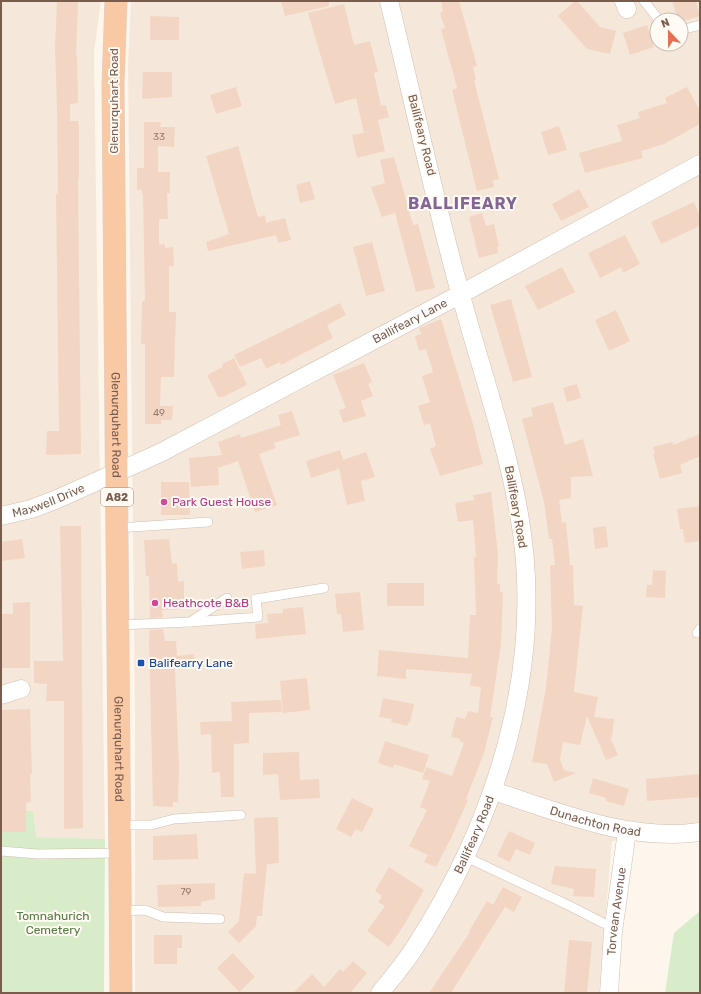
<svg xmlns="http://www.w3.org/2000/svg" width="701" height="994" font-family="Rubik,sans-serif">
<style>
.residential{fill:#f5e8da;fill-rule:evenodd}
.green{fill:#d8ecc9}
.building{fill:#f3d5c3}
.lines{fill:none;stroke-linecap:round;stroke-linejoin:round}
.service-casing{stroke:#d1beb0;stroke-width:10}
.minor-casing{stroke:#d1beb0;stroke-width:19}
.trunk-casing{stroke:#dad1cd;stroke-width:23}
.service{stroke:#fff;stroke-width:9}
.minor{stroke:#fff;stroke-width:18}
.trunk{stroke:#f9c8a4;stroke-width:22}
.hotel-dot{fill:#d1479c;stroke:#fffaf3;stroke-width:1.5}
.transit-dot{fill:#1a4fb4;stroke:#fffaf3;stroke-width:1.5}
.labels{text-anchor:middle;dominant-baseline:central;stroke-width:4;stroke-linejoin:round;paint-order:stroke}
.number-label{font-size:10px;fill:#987a6a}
.shield{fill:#fffaf3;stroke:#a28b7f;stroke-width:1}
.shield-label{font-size:11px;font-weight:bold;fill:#7a5c4d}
.street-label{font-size:12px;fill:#7a5c4d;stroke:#fffaf3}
.hotel-label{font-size:12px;fill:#b23c85;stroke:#fffaf3;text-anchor:start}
.transit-label{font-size:12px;fill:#164399;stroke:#fffaf3;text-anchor:start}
.park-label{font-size:12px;fill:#537a41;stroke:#fffaf3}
.district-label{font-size:16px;font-weight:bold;letter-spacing:1px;fill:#846695;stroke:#fffaf3}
</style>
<rect width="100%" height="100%" fill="#fdf6ec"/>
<!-- residential -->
<g class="residential">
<polygon points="1,1 101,1 94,52 105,839 35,837 1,811"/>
<path d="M 131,1 L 700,1 L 700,832 L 612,841 L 599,993 L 135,993 L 135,720 L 128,65 ZM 657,20 L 681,20 L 681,44 L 657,44 Z"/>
</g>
<!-- green -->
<g class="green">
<polygon points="1,811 33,811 36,837 105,839 104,993 1,993"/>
<polygon points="700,911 700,993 665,993 674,933"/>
</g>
<!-- building -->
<g class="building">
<polygon points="57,1 78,1 76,56 77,56 78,103 70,104 70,121 78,121 79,126 79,179 78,179 81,454 46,455 47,431 59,431 56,194 58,194 57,109 55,49"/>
<polygon points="281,1 329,1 329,6 285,16"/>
<polygon points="441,1 459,1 477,66 473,67 476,80 474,80 499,179 493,180 494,187 477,191 452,90 457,88 441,29 445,28 440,13 443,12"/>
<polygon points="575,1 577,1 600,27 616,31 610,54 587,49 558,16"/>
<polygon points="672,1 696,1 700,16 687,20 678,20"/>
<polygon points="344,4 354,45 370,41 378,72 374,73 381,106 386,105 389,117 378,120 385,151 357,158 352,135 364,133 356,98 335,104 308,13"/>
<polygon points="150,16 179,17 179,40 150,40"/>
<polygon points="647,25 654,47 630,55 623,33"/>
<polygon points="143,72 172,72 172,97 142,99"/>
<polygon points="236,87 242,106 216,114 210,95"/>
<polygon points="687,87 700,111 700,124 664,144 641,151 643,158 585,173 579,153 622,141 617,125 640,118 638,112 667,103 665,98"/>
<polygon points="144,122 161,122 160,127 175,127 174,147 158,146 158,172 170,172 170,193 167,193 168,219 159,219 159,245 165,244 165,248 173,247 174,266 169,266 169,312 176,312 174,377 161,377 160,406 173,406 172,420 161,420 161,424 145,424 145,344 141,344 142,301 145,301 143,194 142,194 142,190 137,190 137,168 144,168"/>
<polygon points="559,126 567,150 548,155 541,132"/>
<polygon points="238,146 258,217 265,215 266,223 285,218 291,240 278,243 276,235 208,251 206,242 229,234 206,156"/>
<polygon points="394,157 413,225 418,224 435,288 416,292 395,213 382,217 371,187 385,183 380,160"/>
<polygon points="310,181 315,199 300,203 296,185"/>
<polygon points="579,189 589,207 561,221 552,204"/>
<polygon points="694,202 700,216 700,226 661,244 651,222"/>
<polygon points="482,213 486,226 494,224 499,246 497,247 498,253 479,258 469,217"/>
<polygon points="625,235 640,264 623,273 621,267 600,278 588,253"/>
<polygon points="372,242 385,291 366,296 353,247"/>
<polygon points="562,267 575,292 538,310 525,286"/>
<polygon points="511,299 532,377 513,382 490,305"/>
<polygon points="340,303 346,315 327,325 333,338 281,365 280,362 266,369 261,358 240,367 234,355"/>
<polygon points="616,310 630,341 609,351 595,320"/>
<polygon points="441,319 473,424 483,464 440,476 430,449 436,446 430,423 424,425 418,406 430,402 422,376 433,372 426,349 419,351 415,336 421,334 419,328"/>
<polygon points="234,358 247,385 223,397 218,397 207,375 223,367 222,364"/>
<polygon points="364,363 372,382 368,384 373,396 361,401 366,416 343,423 339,410 346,408 333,375"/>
<polygon points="577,384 581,398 567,402 563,388"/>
<polygon points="553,402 565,445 583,439 593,476 571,477 571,498 559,500 562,523 566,522 570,565 573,565 574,605 583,606 574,692 598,697 594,717 614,719 612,737 610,737 618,755 606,760 587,716 580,745 563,742 560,760 564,770 576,773 554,782 547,764 532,762 546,688 552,628 550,565 555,565 552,539 549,539 544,502 522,419 533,416 531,408"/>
<polygon points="292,411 300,435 274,443 276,448 259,454 277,505 255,512 238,461 218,468 219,485 191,487 189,458 222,455 218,442 240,434 241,438 281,425 278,415"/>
<polygon points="700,434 700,456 680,465 682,473 660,479 653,454 655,454 653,447 672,442 673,445"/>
<polygon points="340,450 343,460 366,452 375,477 361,481 365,501 347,505 339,469 311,478 306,461"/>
<polygon points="161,482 189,482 190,515 161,515"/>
<polygon points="491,492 498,554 497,584 500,584 500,592 503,592 501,644 490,717 493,717 484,753 466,799 468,800 451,838 436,867 424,862 428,855 409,846 427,810 420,807 430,781 422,779 426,767 452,776 464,743 460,741 460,739 451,737 456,717 465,719 468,711 478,713 481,687 470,686 472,674 406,669 406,679 377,676 379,650 468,658 470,615 476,615 474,557 476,557 473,520 458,522 455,503 474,500 473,495"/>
<polygon points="700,506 700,541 685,543 683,529 680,529 677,509"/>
<polygon points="60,526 81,526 83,828 64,829 64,701 46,701 47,684 34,683 34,661 63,661"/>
<polygon points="606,526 608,547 595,549 593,528"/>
<polygon points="22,539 25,558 1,561 1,542"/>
<polygon points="169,539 172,564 177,563 178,582 184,581 184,609 162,610 163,617 150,618 149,576 146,576 144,540"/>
<polygon points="264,550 265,566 242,569 240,552"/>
<polygon points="653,570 666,571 665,598 646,597 647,585 652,585"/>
<rect x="387" y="583" width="37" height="23"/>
<polygon points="360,592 364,630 343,632 341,614 337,614 335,594"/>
<polygon points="30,602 30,668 1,668 1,614 13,614 13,603"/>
<polygon points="303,607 306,634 256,639 255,624 268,623 267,614 283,613 283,609"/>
<polygon points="163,629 165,641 176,641 177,656 194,654 195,667 175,669 179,767 178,802 173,802 173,807 153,806 149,637 150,630"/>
<polygon points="307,678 310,710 283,713 280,681"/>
<polygon points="383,698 414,704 410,723 409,722 407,726 391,722 392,719 379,717"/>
<polygon points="281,700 282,712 249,713 249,743 234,744 234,797 221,797 220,772 212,773 211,734 201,735 200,722 232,721 231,702"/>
<polygon points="30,709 32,774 30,774 31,802 26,803 26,832 1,832 1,710"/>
<polygon points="385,741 429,755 423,773 394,764 393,768 378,763"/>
<polygon points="299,752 300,780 319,779 320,798 280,800 278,774 263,775 263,753"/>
<polygon points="700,774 700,797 647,801 646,779"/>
<polygon points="593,778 629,789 624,806 606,801 606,798 589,793"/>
<polygon points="352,798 374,809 362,832 356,829 351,837 336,829"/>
<polygon points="278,817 279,863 267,864 262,916 257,916 256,926 239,943 228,932 239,921 244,873 256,874 254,818"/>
<polygon points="509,831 535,843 530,855 516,849 510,862 497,856"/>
<polygon points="197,834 198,859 153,860 153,836"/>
<polygon points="555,866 596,869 594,897 573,896 574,889 551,884"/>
<polygon points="389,867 424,890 404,925 389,947 367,931 385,906 378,902 382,896 375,891"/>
<polygon points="215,883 215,899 201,902 201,906 158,907 157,885"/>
<polygon points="503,887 522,897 514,912 505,907 451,993 429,993 470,932 469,931 487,901 493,905"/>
<polygon points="154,935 182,935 182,948 177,948 177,964 154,964"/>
<polygon points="569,940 592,942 587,993 564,993"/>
<polygon points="233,953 255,977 239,992 217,968"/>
<polygon points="353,961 367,973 350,993 293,993 312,974 324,987 340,969 343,972"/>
</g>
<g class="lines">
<defs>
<g id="service">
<polyline points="644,1 659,20"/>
<polyline points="681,30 700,25"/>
<polyline points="117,528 208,522"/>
<polyline points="190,622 258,617 256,599 324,588"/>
<polyline points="118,625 190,622 227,598"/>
<polyline points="697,633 700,629"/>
<polyline points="120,825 151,825 174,819 241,815"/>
<polyline points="1,851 38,854 121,853"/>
<polyline points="466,857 570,906 603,923 614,925"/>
<polyline points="121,911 145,910 163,917 220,919"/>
</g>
<g id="minor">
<polyline points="624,1 627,9"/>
<path id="s1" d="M 1,516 L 31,509 L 55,500 L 160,453 L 461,294 L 700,164"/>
<polyline points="1,695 21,689"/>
<path id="s2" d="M 493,791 C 560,812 628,842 700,832"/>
<path id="s3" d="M 380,993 C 392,978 405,963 415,947 C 497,820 546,666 519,514 C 506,440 481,369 461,296 C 434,199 413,99 389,1"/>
<path id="s4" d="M 609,993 L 613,932 L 627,831"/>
</g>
<g id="trunk">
<path id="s5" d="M 116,1 L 113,84 L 121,993"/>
</g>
</defs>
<!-- service casing -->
<use href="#service" class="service-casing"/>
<!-- minor casing -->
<use href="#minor" class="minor-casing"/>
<!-- trunk casing -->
<use href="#trunk" class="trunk-casing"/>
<!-- service -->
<use href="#service" class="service"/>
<!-- minor -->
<use href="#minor" class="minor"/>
<!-- trunk -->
<use href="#trunk" class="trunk"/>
</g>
<!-- markers -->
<g class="hotel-dot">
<circle cx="164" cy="502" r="4"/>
<circle cx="155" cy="603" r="4"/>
</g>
<rect class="transit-dot" x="137" y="659" width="8" height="8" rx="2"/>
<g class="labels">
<!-- number labels -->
<g class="number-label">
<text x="159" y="137">33</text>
<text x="159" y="413">49</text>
<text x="186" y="892">79</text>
</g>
<!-- shield labels -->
<rect class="shield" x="101" y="488" width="32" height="18" rx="3"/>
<g class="shield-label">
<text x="117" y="497">A82</text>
</g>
<!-- street labels -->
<g class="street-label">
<text transform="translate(114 101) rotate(-90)">Glenurquhart Road</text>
<text transform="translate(422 135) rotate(76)">Ballifeary Road</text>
<text stroke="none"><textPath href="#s1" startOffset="454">Ballifeary Lane</textPath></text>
<text stroke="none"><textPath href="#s5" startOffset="424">Glenurquhart Road</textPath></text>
<text stroke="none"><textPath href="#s1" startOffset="50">Maxwell Drive</textPath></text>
<text transform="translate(516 507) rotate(80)">Ballifeary Road</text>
<text stroke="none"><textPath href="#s5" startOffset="748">Glenurquhart Road</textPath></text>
<text stroke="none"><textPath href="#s2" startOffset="107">Dunachton Road</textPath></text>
<text stroke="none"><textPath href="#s3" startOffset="185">Ballifeary Road</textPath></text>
<text stroke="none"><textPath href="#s4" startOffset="82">Torvean Avenue</textPath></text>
</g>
<!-- hotel labels -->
<g class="hotel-label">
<text x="172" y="502">Park Guest House</text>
<text x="163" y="603">Heathcote B&amp;B</text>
</g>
<!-- transit labels -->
<g class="transit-label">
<text x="149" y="663">Balifearry Lane</text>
</g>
<!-- park labels -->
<g class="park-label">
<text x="53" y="916">Tomnahurich<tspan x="53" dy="14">Cemetery</tspan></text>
</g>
<!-- district labels -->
<g class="district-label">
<text x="463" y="203">BALLIFEARY</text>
</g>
</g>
<!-- border -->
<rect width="701" height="994" fill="none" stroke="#7a5c4d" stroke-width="4"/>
<!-- north arrow -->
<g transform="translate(669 32) rotate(338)"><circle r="19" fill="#fffaf3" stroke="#cabbb1"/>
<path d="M0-3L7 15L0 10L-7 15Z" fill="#e76f51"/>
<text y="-6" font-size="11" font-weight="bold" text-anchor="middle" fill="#7a5c4d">N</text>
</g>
</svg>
